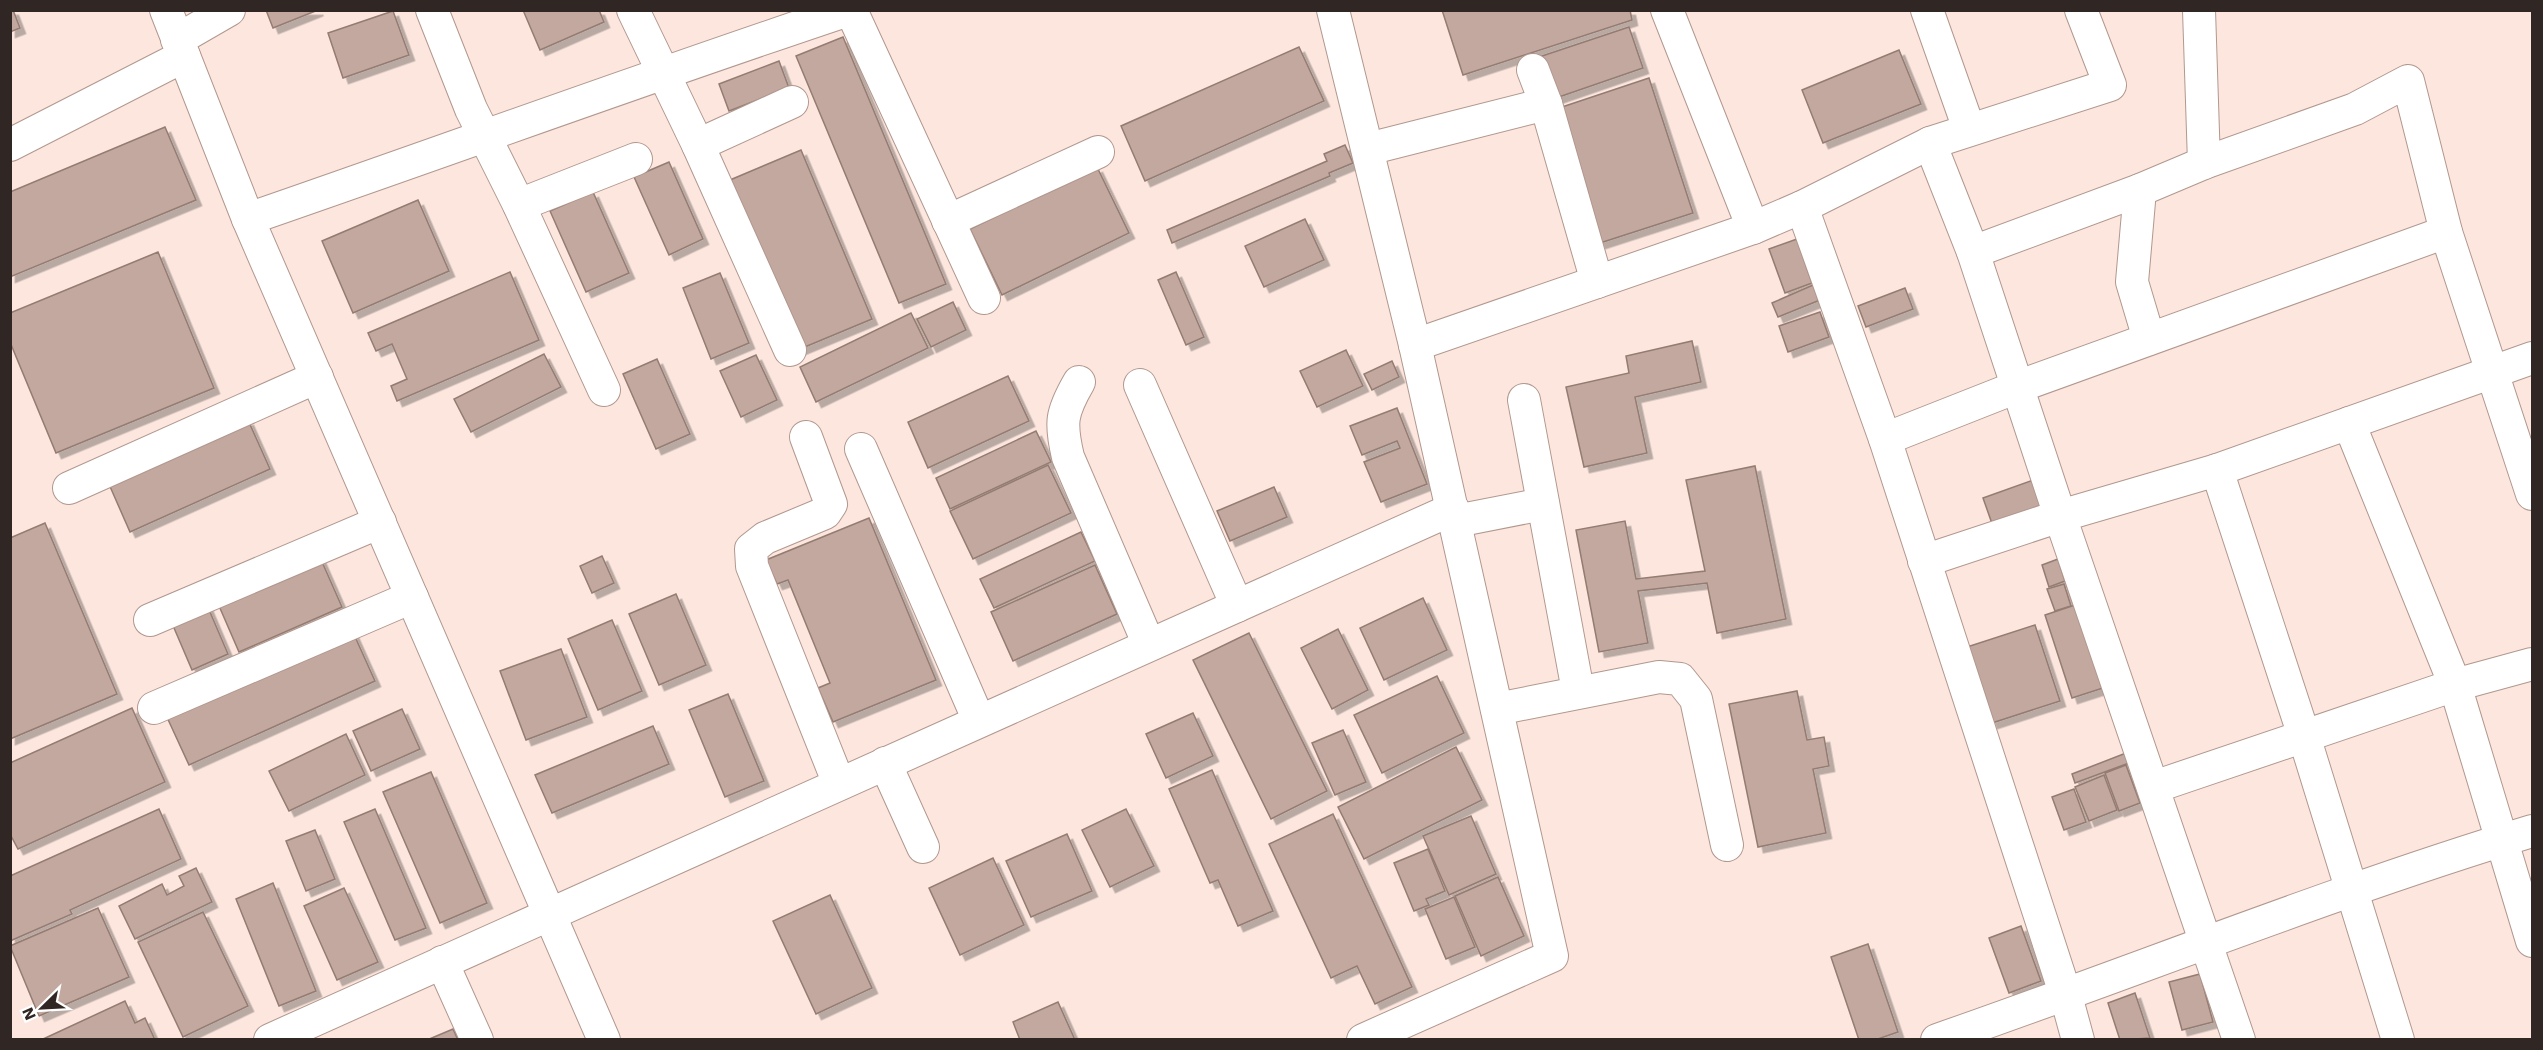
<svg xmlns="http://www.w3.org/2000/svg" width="2543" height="1050" font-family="'Work Sans',sans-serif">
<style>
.building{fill:#c2a89f;stroke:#947c72;stroke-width:1.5;filter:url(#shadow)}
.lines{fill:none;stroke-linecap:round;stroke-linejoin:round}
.minor-casing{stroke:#b1988e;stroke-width:34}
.minor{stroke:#fff;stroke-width:32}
</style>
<defs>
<filter id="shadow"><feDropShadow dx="5.5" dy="5.5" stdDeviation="0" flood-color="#0004"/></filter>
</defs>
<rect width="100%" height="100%" fill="#fce6de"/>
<!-- building -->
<g class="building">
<polygon points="10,10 13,10 20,28 10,32"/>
<polygon points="266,10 318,10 273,28"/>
<polygon points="523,10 599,10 604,22 540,50"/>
<polygon points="1442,10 1630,10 1632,20 1463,75"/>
<polygon points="393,11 409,55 343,78 328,33"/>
<polygon points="1629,27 1643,68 1556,98 1542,56"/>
<polygon points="843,37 946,284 899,303 796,56"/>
<polygon points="1299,47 1324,101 1145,181 1121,126"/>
<polygon points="1899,50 1921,104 1823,143 1802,90"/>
<polygon points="779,61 789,88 729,111 719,84"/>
<polygon points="1649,78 1693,213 1600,243 1556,109"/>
<polygon points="165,127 196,200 10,277 10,192"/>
<polygon points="1345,145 1353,163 1329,173 1330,176 1172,243 1167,230 1327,161 1324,154"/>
<polygon points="801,150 872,319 800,349 730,180"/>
<polygon points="669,162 703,239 669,255 634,177"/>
<polygon points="1097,167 1129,233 1002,295 970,229"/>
<polygon points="593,192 629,273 586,292 550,211"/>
<polygon points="418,200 449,271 353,313 322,241"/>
<polygon points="1305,219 1324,260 1264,287 1245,246"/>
<polygon points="1797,239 1812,283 1785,293 1769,249"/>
<polygon points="158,252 214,388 56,453 10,342 10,313"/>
<polygon points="510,272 539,340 397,401 391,386 407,379 392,344 376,351 368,333"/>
<polygon points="1176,272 1204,337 1186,345 1158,280"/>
<polygon points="720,273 749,343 711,359 683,288"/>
<polygon points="1813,285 1820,300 1778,317 1772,303"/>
<polygon points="1905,288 1913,309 1866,327 1858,306"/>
<polygon points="953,302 966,330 931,347 917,319"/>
<polygon points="1820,312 1829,337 1788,352 1779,326"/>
<polygon points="911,313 928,348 816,402 800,367"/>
<polygon points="1692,341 1701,382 1635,397 1647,453 1584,467 1566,387 1629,373 1626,356"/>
<polygon points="1346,350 1363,386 1317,407 1300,371"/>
<polygon points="544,354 561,387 471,432 454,399"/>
<polygon points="756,355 777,400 741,417 720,371"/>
<polygon points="657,359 690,434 656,449 623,374"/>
<polygon points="1392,361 1399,377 1372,390 1364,374"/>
<polygon points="1008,376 1029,421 928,468 908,422"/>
<polygon points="1397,408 1427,484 1381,502 1364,462 1400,448 1397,441 1362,455 1350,426"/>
<polygon points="248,420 270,469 130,532 108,482"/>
<polygon points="1036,431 1051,462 950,509 936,478"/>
<polygon points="1048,465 1071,513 973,559 950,511"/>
<polygon points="1755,466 1786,619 1717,633 1707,583 1638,591 1648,643 1599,652 1576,530 1625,521 1636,579 1705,571 1686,480"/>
<polygon points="2036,479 2048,514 1995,532 1983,498"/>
<polygon points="1274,487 1287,517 1230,541 1217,511"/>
<polygon points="869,518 936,680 833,722 818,688 830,683 788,580 777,584 766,560"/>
<polygon points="45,523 117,694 10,739 10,538"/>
<polygon points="1081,532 1095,561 994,608 980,579"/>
<polygon points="319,555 342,607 239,652 216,599"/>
<polygon points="602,556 614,583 592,593 580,566"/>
<polygon points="2058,559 2065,581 2049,587 2042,565"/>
<polygon points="1095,565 1117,614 1013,661 991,612"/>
<polygon points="2064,584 2071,606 2055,611 2047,589"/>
<polygon points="676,594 706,665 659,685 629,614"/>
<polygon points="1423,598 1447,650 1384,680 1360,628"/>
<polygon points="207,605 228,654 192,670 171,621"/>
<polygon points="2075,605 2103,688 2072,698 2045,615"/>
<polygon points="612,620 642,691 598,710 568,639"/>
<polygon points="2035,625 2060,701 1992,723 1967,647"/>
<polygon points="1338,629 1368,690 1332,709 1301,648"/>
<polygon points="352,630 375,681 189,765 165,713"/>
<polygon points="1249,633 1327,791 1271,819 1193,660"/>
<polygon points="561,649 587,717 526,740 500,671"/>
<polygon points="1437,676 1464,733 1382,773 1354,715"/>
<polygon points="1797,691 1807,740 1824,737 1829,766 1813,769 1826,833 1758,847 1729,704"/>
<polygon points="728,694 764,781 725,797 689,710"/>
<polygon points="132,708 165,782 18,849 10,834 10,763"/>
<polygon points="402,709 420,749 371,771 353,731"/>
<polygon points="1193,713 1213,756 1166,778 1146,734"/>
<polygon points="653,726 669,764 552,813 535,775"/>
<polygon points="1343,730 1366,782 1335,795 1312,743"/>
<polygon points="346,734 365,775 289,811 269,771"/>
<polygon points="1456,747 1482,800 1364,859 1338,807"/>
<polygon points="2126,753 2129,763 2075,783 2072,774"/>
<polygon points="2126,765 2140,803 2119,811 2105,773"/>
<polygon points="1212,770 1273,911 1238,926 1218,880 1210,883 1169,789"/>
<polygon points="431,772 487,903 440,923 383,792"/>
<polygon points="2104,775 2117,810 2089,821 2075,787"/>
<polygon points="2074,789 2086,822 2064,830 2052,797"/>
<polygon points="159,809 181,859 70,910 72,914 10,941 10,876"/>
<polygon points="375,809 426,928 395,940 344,822"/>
<polygon points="1126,809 1154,866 1110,887 1082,830"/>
<polygon points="1333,814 1412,987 1375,1004 1357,966 1331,978 1269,844"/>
<polygon points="1471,816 1496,874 1449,895 1423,836"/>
<polygon points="315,830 335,879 306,891 286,841"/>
<polygon points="1067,834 1092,891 1031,917 1006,861"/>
<polygon points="1428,849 1445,891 1426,899 1429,905 1414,911 1394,863"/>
<polygon points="993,858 1024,925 960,955 929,888"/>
<polygon points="196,868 212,902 135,939 119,906 162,884 167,895 184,886 179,876"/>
<polygon points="1498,877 1524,936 1481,956 1455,896"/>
<polygon points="273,883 316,991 279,1006 236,899"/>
<polygon points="344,888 378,962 337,980 304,906"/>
<polygon points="830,895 872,988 816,1014 773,921"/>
<polygon points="1454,897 1475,947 1446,959 1425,909"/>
<polygon points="98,908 129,977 39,1016 10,946"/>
<polygon points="203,912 248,1006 183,1037 138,942"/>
<polygon points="2021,926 2041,981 2009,993 1989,938"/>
<polygon points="1868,944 1898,1032 1875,1040 1859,1040 1831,957"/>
<polygon points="2200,974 2213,1022 2182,1030 2169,982"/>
<polygon points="2135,993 2150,1038 2120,1040 2108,1003"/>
<polygon points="125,1001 135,1023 145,1018 155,1040 41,1040"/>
<polygon points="1058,1002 1075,1040 1020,1040 1013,1022"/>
<polygon points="453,1029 458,1040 427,1040"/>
</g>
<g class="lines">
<defs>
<g id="minor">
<polyline points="166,10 248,219 604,1040"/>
<polyline points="432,10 471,109 519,205 604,390"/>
<polyline points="633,10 698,145 790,350"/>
<polyline points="851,10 984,298"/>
<polyline points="1333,10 1415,345 1552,956 1363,1040"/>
<polyline points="1667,10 1753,228"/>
<polyline points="1927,10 1969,129"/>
<polyline points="2199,10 2204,163"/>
<polyline points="177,40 229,10"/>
<polyline points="1533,70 1546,104 1597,282"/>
<polyline points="1930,143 1973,252 2060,516 2239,1040"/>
<polyline points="10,145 184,56"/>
<polyline points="698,145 792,102"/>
<polyline points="1368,149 1546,104"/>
<polyline points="2140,190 2132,282 2149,339"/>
<polyline points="519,205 636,159"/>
<polyline points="1802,207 1885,439 2066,996 2078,1040"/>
<path d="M 248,219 C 448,150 647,77 848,10"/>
<polyline points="948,221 1098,152"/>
<polyline points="1973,252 2140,190 2204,163 2355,109 2408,81 2446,232 2532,494"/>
<polyline points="1415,345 1753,228 1802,207 1930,143 2110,85 2081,10"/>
<path d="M 1079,382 C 1061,413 1060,423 1068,457 L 1149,645"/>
<polyline points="1140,385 1237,606"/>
<polyline points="1524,400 1578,691"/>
<polyline points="2349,423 2455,685 2532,941"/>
<polyline points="806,437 831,504 825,513 765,538 751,549 752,566 839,784"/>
<polyline points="1885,439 2017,387 2446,232"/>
<polyline points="861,449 979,721"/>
<polyline points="2217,470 2304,736 2398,1040"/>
<polyline points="69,488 317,377"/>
<polyline points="1456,521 1543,504"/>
<polyline points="1924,561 2060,516 2217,470 2532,358"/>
<polyline points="150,620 380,522"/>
<polyline points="154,708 412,597"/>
<polyline points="1497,709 1659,677 1680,679 1696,699 1727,845"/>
<polyline points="885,763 923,847"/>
<polyline points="2154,787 2455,685 2532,664"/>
<polyline points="442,962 477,1040"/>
<polyline points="270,1040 1453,509"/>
<path d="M 1937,1040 C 2136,971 2331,892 2532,831"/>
</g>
</defs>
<!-- minor casing -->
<use href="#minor" class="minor-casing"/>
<!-- minor -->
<use href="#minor" class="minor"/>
</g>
<!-- border -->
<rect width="2543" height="1050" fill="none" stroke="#302623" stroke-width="24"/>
<!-- north arrow -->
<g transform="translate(42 1008) rotate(246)" stroke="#ffffff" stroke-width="4.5" paint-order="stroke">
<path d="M0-4.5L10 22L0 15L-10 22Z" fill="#302623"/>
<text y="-9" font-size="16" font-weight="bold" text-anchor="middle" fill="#302623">N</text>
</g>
</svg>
